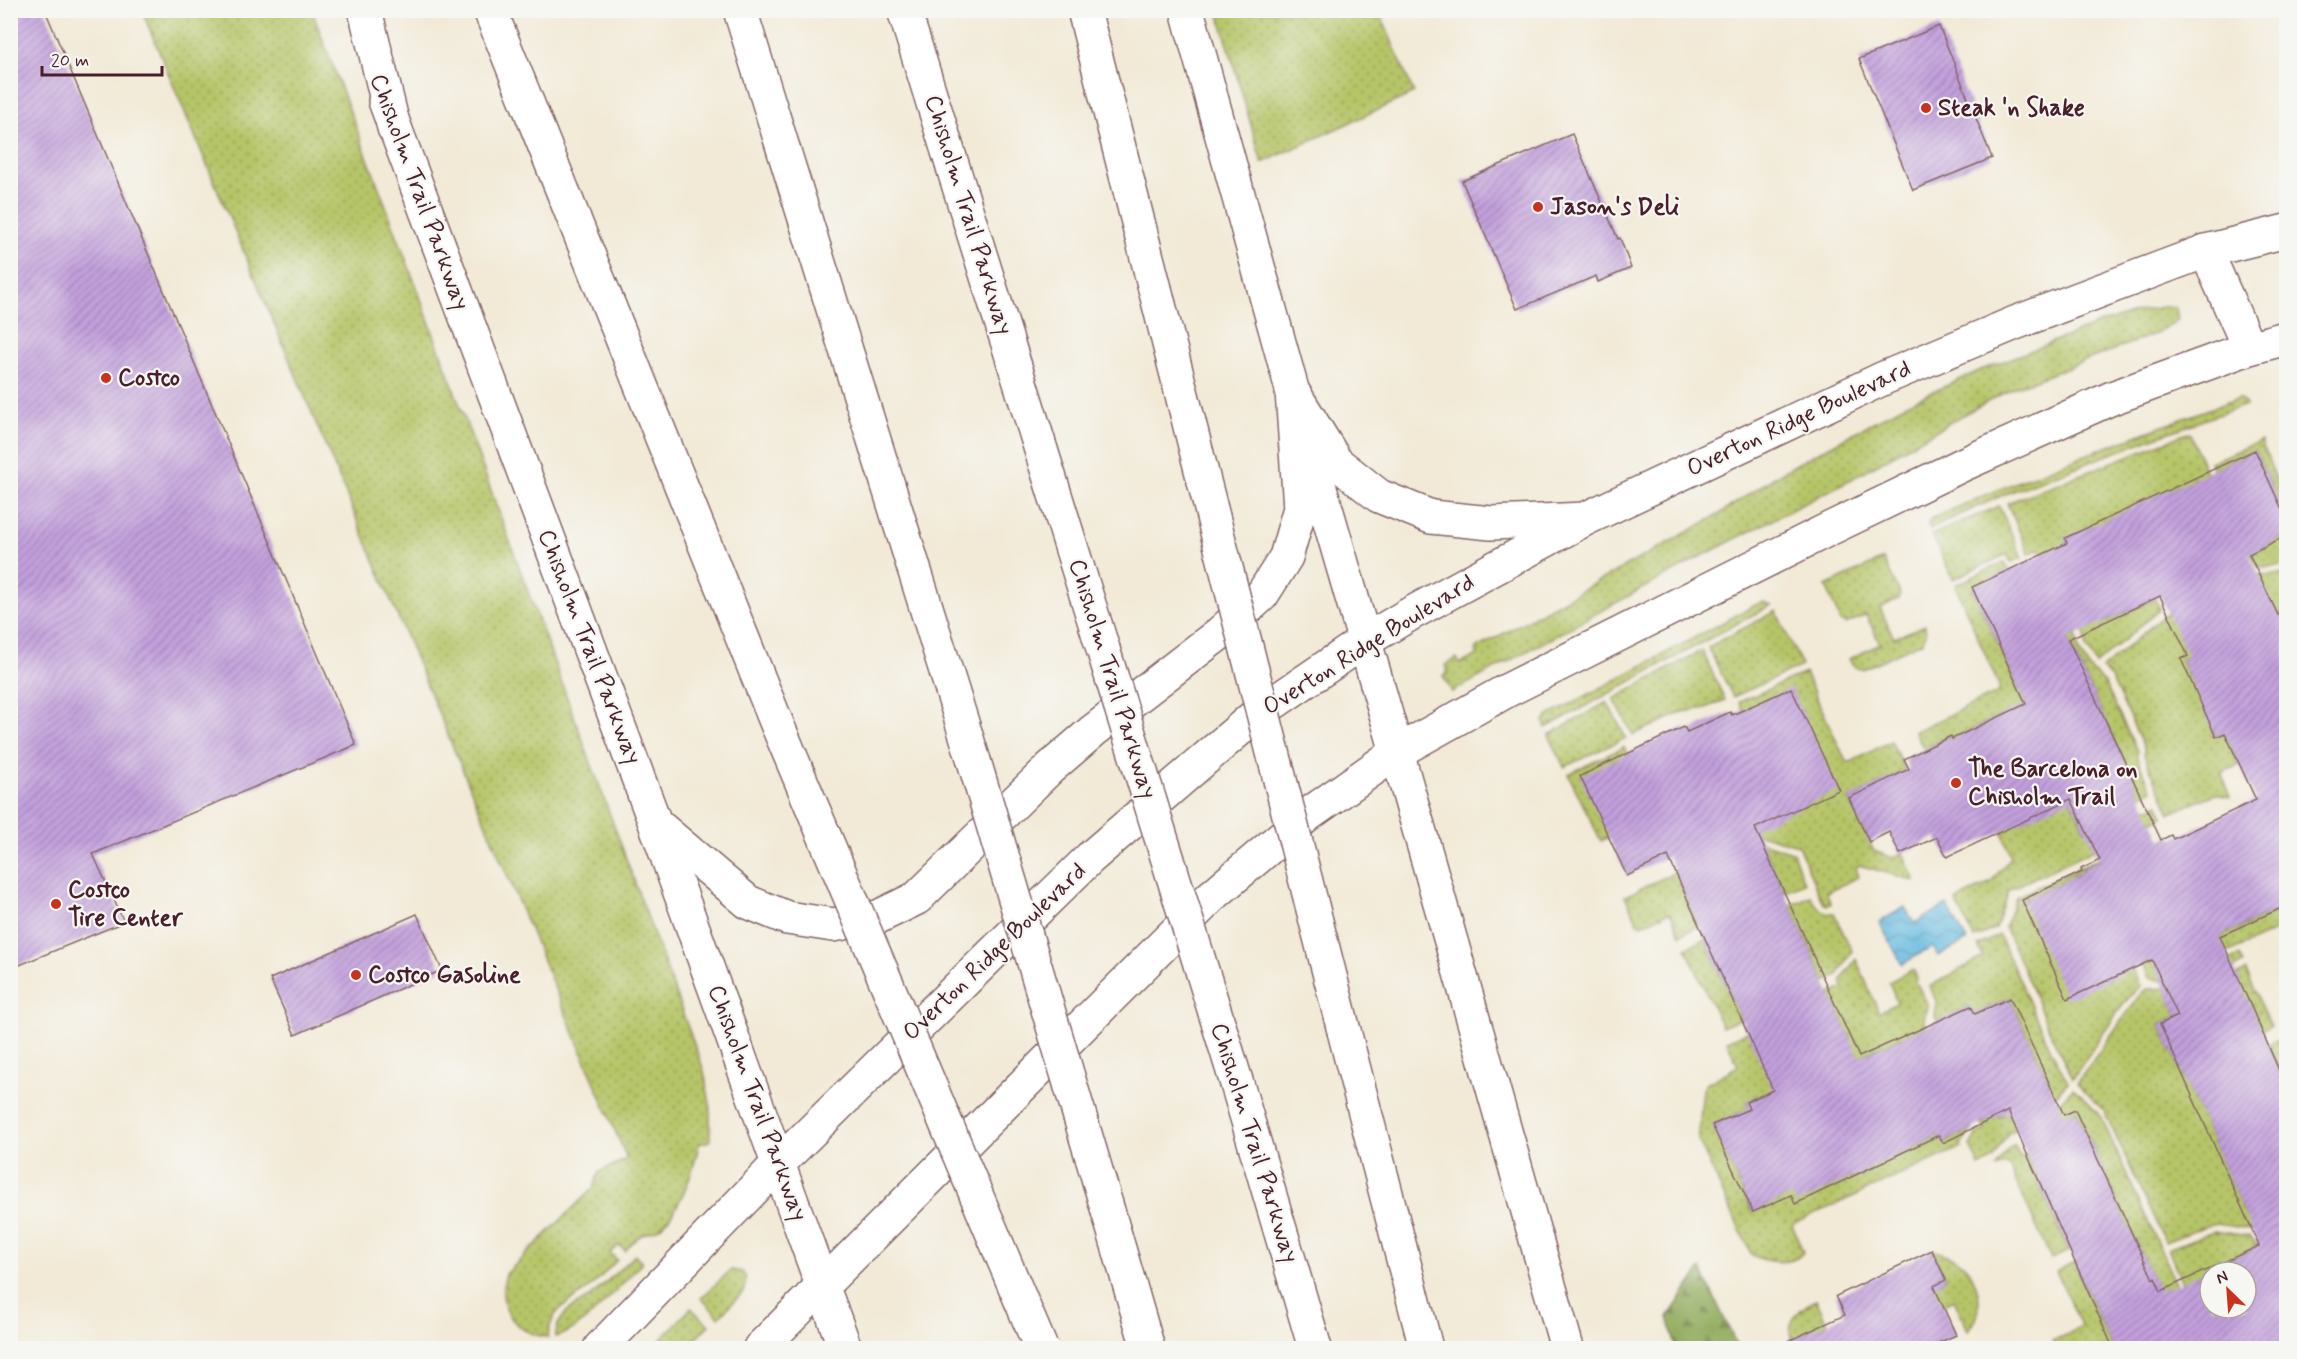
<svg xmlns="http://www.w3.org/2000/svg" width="2297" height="1359" font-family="Mynerve,sans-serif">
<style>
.grass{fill:url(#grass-dots);stroke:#807249;stroke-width:1.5}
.forest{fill:url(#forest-firs);stroke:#6d6444;stroke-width:1.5}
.water{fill:url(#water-waves);stroke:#576c86;stroke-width:1.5}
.building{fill:url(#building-hatch);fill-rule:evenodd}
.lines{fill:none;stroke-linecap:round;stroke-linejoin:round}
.tertiary-casing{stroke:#856667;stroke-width:36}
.secondary-casing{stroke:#856667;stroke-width:36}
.motorway-casing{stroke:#856667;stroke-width:36}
.tertiary{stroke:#fff;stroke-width:33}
.secondary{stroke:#fff;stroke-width:33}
.motorway{stroke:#fff;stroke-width:33}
.motorway-bridge-casing{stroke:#856667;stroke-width:36;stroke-linecap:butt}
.motorway-bridge{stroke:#fff;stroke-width:33}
.poi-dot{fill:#c8321e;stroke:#f6f6f2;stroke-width:2}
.labels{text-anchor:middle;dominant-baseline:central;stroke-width:4.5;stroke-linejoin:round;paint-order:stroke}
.poi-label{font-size:24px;font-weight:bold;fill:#4a1f2b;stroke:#f6f6f2;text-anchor:start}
.street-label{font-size:24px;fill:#4a1f2b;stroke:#f6f6f2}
</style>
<defs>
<pattern id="grass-dots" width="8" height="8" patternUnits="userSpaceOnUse" patternTransform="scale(1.5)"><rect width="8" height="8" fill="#b6c567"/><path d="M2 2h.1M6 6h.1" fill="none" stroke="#969f55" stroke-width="1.8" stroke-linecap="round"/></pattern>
<pattern id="forest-firs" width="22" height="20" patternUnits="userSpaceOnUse" patternTransform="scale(1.5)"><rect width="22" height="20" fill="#90aa5c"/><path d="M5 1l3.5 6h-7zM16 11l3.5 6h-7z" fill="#788a4c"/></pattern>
<pattern id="water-waves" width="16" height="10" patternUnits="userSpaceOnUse" patternTransform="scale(1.5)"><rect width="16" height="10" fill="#64b9e0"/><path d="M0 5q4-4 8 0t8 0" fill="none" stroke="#5496b6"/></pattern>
<pattern id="building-hatch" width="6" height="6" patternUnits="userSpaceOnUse" patternTransform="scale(1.5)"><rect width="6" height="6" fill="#c3a0dd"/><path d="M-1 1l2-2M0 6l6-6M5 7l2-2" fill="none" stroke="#a082b3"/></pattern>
</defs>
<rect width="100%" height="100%" fill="#f6f6f2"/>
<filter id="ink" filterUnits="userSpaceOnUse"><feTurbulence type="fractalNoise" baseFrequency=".0167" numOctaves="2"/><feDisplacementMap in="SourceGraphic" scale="12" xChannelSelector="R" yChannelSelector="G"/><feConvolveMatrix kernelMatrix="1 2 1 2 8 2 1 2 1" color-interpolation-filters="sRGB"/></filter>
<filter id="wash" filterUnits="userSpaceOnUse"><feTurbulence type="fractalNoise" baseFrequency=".008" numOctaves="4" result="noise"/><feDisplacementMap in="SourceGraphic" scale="24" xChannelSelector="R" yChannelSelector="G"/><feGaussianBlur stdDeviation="1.35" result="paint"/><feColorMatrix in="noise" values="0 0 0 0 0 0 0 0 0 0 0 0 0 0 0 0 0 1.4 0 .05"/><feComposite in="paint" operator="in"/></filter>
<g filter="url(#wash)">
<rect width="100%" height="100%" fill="#f2ead7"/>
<!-- grass -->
<g class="grass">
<path d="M 142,11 L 312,11 L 412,275 L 704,1071 L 710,1104 L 710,1141 L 699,1144 C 694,1169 680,1212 659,1228 C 654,1232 648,1232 642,1235 C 635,1238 630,1245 625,1251 L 619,1245 L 610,1253 L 617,1260 C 608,1269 599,1280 589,1288 C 569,1304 551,1307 548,1337 C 513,1334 496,1306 506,1274 L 593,1188 L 599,1172 L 627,1159 Z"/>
<polygon points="1218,11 1379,11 1414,93 1262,163"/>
<polygon points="2169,306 2176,308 2178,320 2157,333 2014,388 1970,411 1846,482 1704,555 1452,692 1443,676 1448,673 1445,665 1457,658 1460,664 1478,655 1475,649 1713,518 1784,471 1908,403 1981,370 2098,324 2140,311"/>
<path d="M 2239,398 L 2246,405 L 2150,439 L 2003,495 L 1930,529 L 1928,524 L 1931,519 C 2032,473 2135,436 2239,398 Z"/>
<polygon points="2190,432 2206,473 2104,622 2155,599 2160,609 2096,664 2086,647 2085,634 2048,554 2039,549 2029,554 2007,503"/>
<polygon points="2261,441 2286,505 2286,518 2255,450 2213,470 2210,462"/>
<polygon points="1999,506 2022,558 2011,562 2007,554 1953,579 1932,535"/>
<polygon points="2286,536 2286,564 2281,566 2258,567 2251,553"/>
<path d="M 1883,559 L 1900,593 L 1898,599 L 1880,608 L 1894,638 L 1925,625 L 1926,634 L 1922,642 L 1863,669 C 1856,669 1853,666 1849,659 L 1880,644 L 1866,615 L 1846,624 L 1840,621 L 1826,586 Z"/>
<polygon points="2004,562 2008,571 1972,588 2085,830 2130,817 2158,803 2164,816 2009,890 1996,928 1974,938 1956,901 1991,882 2011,857 2002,831 2000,716 1952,739 1950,736 1929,746 1929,760 1915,731 1999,692 1999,686 1955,585"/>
<polygon points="2047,568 2077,638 2079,650 2089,668 2105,684 2137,751 2137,758 2152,790 2140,796 2042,582"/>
<polygon points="2283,574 2286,582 2286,611 2181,660 2191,681 2218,726 2212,729 2216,736 2225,733 2239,765 2221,773 2231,797 2215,794 2170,813 2144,755 2144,748 2111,678 2102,669 2163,616 2251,575"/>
<polygon points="1764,602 1771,605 1546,728 1544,721 1550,715 1757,604"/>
<polygon points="1776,611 1802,666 1733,697 1708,647"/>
<polygon points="1702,650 1725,700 1706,708 1683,712 1633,735 1614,699"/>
<polygon points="1805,673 1846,761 1851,762 1891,741 1905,771 1849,799 1874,851 1893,858 1903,853 1915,881 1859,865 1856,868 1859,877 1826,892 1831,904 1826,905 1821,899 1798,845 1755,833 1743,710 1739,702"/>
<polygon points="1607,702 1626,738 1564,767 1549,735"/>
<polygon points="1624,747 1627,754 1609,837 1601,841 1568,774"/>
<polygon points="1758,841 1793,852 1804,883 1784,892 1763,846 1680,883 1699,926 1680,935 1671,914 1667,913 1642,925 1638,923 1625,896 1692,864"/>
<polygon points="2122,847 2125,848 2081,869 2082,872 2023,900 2133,969 2140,986 2123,1004 2073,1078 2054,1041 2005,927 2016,897"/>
<path d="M 1811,896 C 1817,907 1822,914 1834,913 L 1852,951 L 1838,975 L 1825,982 L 1790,905 Z"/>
<polygon points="2285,904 2286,926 2165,981 2149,978 2143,964 2170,952 2218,937 2278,910"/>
<polygon points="1999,935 2050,1048 2068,1082 2029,1122 2008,1133 1992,1160 1979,1167 1970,1145 1979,1133 1985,1130 1982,1124 1988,1121 1986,1115 1997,1113 1999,1117 2017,1109 2050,1084 2010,998 1975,1014 1970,1006 1938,1023 1935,1016 1937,1004 1930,986 1983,957 1978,946"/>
<polygon points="1705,939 1741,1019 1722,1027 1686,948"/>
<polygon points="2239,956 2243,964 2212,979 2168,994 2178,1016 2160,1024 2246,1216 2286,1198 2286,1214 2250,1229 2217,1224 2206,1226 2165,1242 2104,1111 2077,1083 2141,993 2147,989 2171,988"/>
<path d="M 1856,959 L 1879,1012 L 1897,1003 L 1889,982 L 1911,970 L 1914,971 L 1917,978 L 1916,982 L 1928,1005 L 1924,1019 L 1927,1028 L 1905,1043 L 1902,1037 L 1770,1098 L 1767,1093 L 1746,1102 L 1749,1109 L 1713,1125 L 1752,1212 L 1845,1169 L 1851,1179 L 1870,1170 L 1865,1161 L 1903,1152 L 1939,1135 L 1944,1143 L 1963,1134 L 1959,1126 L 1973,1128 L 1961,1145 L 1962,1147 L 1795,1223 L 1793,1227 L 1803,1252 C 1793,1267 1764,1262 1751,1254 L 1698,1139 L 1703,1089 L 1706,1084 L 1738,1066 L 1727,1041 L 1747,1032 L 1850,1038 L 1830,994 L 1843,988 L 1841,981 Z"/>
<polygon points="2246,971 2271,1026 2261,1030 2215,986"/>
<polygon points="2285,1037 2286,1039 2286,1086 2268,1044"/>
<polygon points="2073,1088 2087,1100 2102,1119 2182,1298 2209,1348 2184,1348 2076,1110 2043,1125 2042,1120"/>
<polygon points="2015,1145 2020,1157 2026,1155 2069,1251 2051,1259 2009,1166 2006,1164 1996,1168 2009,1148"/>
<polygon points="2213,1231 2249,1236 2258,1246 2205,1271 2210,1308 2223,1308 2242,1348 2218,1348 2212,1335 2183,1285 2168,1249"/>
<path d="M 1932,1250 C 1941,1253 1951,1255 1959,1261 C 1978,1273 1988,1314 1968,1330 L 1954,1300 L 1850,1348 L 1822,1348 L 1831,1344 L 1806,1341 L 1793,1348 C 1785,1322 1795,1312 1816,1299 L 1832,1334 L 1946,1279 Z"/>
<path d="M 635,1255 L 643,1262 C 621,1284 585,1330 555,1337 L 558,1324 L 567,1311 L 590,1297 Z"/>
<polygon points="2074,1262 2113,1348 2056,1348 2052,1341 2082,1327 2056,1271"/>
<polygon points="731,1270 742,1272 746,1278 745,1290 719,1317 701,1298"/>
<polygon points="691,1308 709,1325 686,1348 653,1348"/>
</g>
<!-- forest -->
<polygon class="forest" points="1701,1269 1738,1348 1676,1348 1668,1317"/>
<!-- water -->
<polygon class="water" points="1947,905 1967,941 1938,956 1933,947 1902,964 1879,922 1905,907 1914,923"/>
<g id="blocks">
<!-- building -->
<g class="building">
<polygon points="10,10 45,10 356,745 93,854 124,922 10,969"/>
<polygon points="1939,26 1992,158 1913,190 1859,59"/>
<polygon points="1572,134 1618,239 1620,238 1631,268 1598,282 1596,276 1517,309 1462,181"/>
<path d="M 2255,450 L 2286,518 L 2286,536 L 2249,554 L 2278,615 L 2286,611 L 2286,906 L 2220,936 L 2286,1086 L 2286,1348 L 2113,1348 L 2008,1111 L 1943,1143 L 1939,1135 L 1795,1204 L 1791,1195 L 1753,1212 L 1712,1125 L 1749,1109 L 1746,1102 L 1773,1090 L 1668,856 L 1627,876 L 1580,776 L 1684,727 L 1687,732 L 1730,712 L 1732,715 L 1791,688 L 1839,790 L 1755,828 L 1859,1057 L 1971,1006 L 1975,1014 L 2010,998 L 2064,1115 L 2075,1110 L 2153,1279 L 2155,1278 L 2161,1291 L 2259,1246 L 2160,1024 L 2178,1016 L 2152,960 L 2067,999 L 2022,900 L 2082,872 L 2081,869 L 2100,860 L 2071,799 L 1947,857 L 1937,837 L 1900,854 L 1889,832 L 1869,842 L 1849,798 L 1909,769 L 1904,759 L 1951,736 L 1952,739 L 2026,704 L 1972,587 L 2067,543 L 2065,538 ZM 2160,596 L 2188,656 L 2181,659 L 2216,737 L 2225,733 L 2256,800 L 2173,839 L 2171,835 L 2161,840 L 2068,639 ZM 2210,1272 L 2246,1272 L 2246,1308 L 2210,1308 Z"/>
<polygon points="417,914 442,970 295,1035 270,979"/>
<polygon points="1932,1250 1946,1280 1934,1286 1956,1335 1927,1348 1773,1348 1845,1315 1836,1296"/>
</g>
</g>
</g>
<g filter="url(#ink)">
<use href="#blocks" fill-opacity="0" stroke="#856667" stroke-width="1.5"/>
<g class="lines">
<defs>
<g id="tertiary">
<polyline points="2206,251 2249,348"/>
<polyline points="600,1348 778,1164 1090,858 1257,714 1363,642 1410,614 1585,519 1884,378 2015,323 2134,278 2206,251 2286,231"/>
<polyline points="760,1348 1212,896 1309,814 1397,752 1506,691 1829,529 1964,464 2112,398 2249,348 2286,338"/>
</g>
<g id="secondary">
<polyline points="1187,10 1298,411"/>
<polyline points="385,101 655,823 822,1285"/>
<polyline points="1295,395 1336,462 1379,496 1431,517 1491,523 1585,519"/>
<polyline points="1311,457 1397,752"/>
<polyline points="656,824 748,902 787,918 833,925 878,917 917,898 1050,768 1093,731 1220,633 1262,595 1286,557 1300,508 1292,391"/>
</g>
<g id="motorway">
<polyline points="365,10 394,128"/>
<polyline points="740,10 974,761"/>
<polyline points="904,10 1103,649"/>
<polyline points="1397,752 1567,1348"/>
<polyline points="1344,1031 1426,1348"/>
<polyline points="1237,1084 1315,1348"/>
<polyline points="1108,1211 1148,1348"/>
<polyline points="822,1285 845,1348"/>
</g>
</defs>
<!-- tertiary casing -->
<use href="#tertiary" class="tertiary-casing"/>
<!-- secondary casing -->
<use href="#secondary" class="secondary-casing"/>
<!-- motorway casing -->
<use href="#motorway" class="motorway-casing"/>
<!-- tertiary -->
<use href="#tertiary" class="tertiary"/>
<!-- secondary -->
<use href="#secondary" class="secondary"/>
<!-- motorway -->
<use href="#motorway" class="motorway"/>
<defs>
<g id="motorway-bridge">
<polyline points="490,10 777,724 1041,1348"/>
<polyline points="1084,10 1344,1031"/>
<polyline points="1103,649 1237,1084"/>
<polyline points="974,761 1108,1211"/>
</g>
</defs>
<!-- motorway-bridge casing -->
<use href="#motorway-bridge" class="motorway-bridge-casing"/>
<!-- motorway-bridge -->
<use href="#motorway-bridge" class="motorway-bridge"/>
</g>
</g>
<!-- markers -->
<g class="poi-dot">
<circle cx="1926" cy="108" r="6"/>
<circle cx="1538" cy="207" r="6"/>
<circle cx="106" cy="378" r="6"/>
<circle cx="1956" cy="783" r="6"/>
<circle cx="56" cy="904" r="6"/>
<circle cx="356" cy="975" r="6"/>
</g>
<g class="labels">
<!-- poi labels -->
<g class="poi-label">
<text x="1938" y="108">Steak 'n Shake</text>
<text x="1550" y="207">Jason's Deli</text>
<text x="118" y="378">Costco</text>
<text x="1968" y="769">The Barcelona on<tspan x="1968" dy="28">Chisholm Trail</tspan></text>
<text x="68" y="890">Costco<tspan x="68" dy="28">Tire Center</tspan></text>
<text x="368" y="975">Costco Gasoline</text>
</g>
<!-- street labels -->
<g class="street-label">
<text transform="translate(419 192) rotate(70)">Chisholm Trail Parkway</text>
<text transform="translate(968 215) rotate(73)">Chisholm Trail Parkway</text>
<text transform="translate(1799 419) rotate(-25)">Overton Ridge Boulevard</text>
<text transform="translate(1369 645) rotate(-32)">Overton Ridge Boulevard</text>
<text transform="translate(589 647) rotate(69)">Chisholm Trail Parkway</text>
<text transform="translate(1112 679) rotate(73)">Chisholm Trail Parkway</text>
<text transform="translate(995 952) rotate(-44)">Overton Ridge Boulevard</text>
<text transform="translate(757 1103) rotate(70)">Chisholm Trail Parkway</text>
<text transform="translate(1254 1143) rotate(73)">Chisholm Trail Parkway</text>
</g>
</g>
<!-- margin -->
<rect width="2297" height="1359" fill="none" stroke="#f6f6f2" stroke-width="36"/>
<!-- north arrow -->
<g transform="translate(2228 1290) rotate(335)"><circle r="28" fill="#f6f6f2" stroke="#b1a0a2" stroke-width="1.5"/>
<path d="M0-4.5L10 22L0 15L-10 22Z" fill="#c8321e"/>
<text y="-9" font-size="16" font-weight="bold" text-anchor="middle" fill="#4a1f2b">N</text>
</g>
<!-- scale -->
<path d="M42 66v9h120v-9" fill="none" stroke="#4a1f2b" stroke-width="3"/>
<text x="51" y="66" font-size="18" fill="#4a1f2b" stroke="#f6f6f2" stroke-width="4.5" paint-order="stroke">20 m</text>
</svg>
